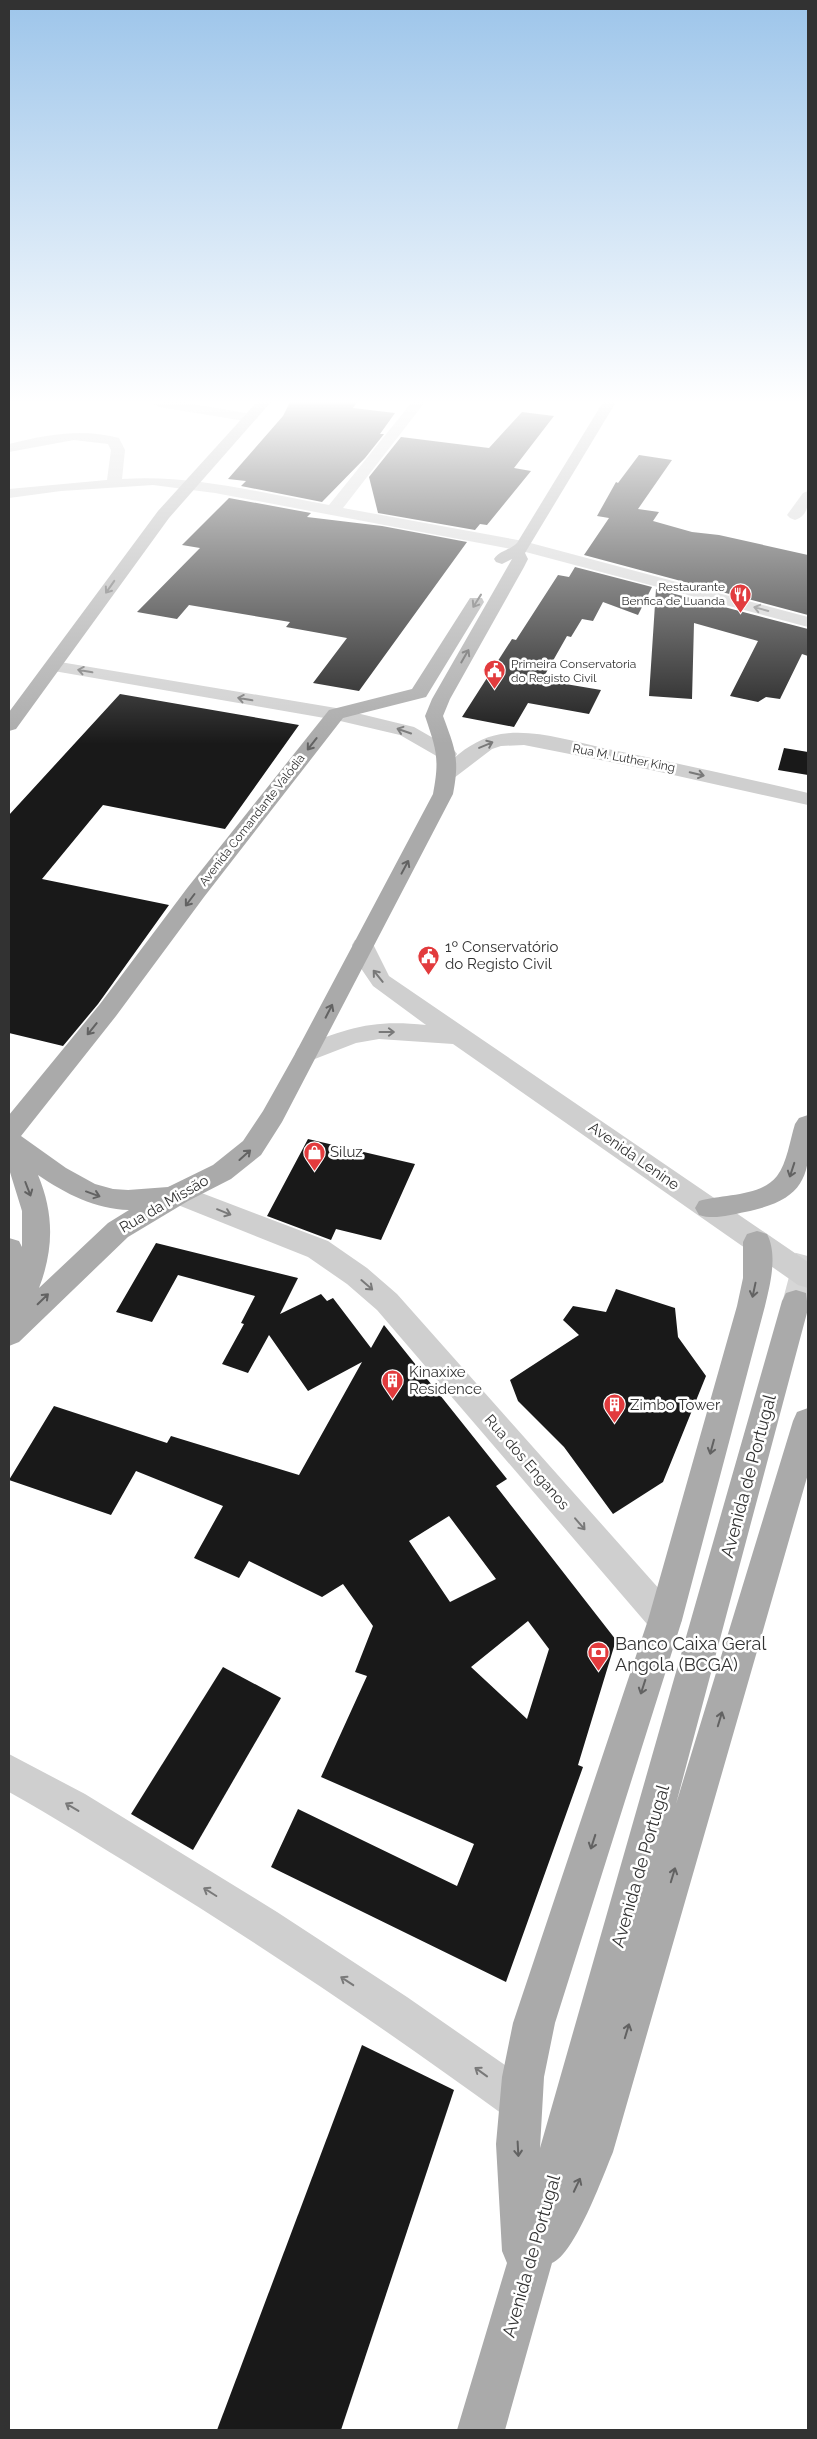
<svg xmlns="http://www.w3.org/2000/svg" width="817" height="2439" font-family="Raleway,sans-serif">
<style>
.building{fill:#191919;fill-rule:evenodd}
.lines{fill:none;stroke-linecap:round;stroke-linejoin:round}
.major-tunnel{stroke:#d6d6d6;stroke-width:26;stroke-dasharray:26 12;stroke-linecap:butt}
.minor{fill:#cfcfcf;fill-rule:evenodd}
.major{fill:#aaa;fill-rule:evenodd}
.oneway{stroke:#626262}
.oneway2{stroke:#797979}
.labels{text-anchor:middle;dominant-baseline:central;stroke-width:5;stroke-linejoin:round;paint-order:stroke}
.far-poi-label{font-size:12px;fill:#323232;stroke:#fff;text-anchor:end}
.far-street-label{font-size:12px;fill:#323232;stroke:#fff}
.poi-label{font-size:15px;fill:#323232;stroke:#fff;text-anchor:start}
.street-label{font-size:15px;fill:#323232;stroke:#fff}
.near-street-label{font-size:18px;fill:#323232;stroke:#fff}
.near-poi-label{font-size:18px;fill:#323232;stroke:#fff;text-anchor:start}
</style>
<rect width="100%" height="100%" fill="#fff"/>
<!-- building -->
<g class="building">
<polygon points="290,402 357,402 353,408 395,413 380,434 384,434 365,458 322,502 241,486 246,481 228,479 283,416"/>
<polygon points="522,412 554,416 514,468 531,471 487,525 480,524 475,530 378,513 369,477 401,437 489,448"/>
<polygon points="639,455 672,460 638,509 659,512 653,521 692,532 719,535 808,555 808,615 584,555 609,518 597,516 616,482 618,483"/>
<polygon points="229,498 311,513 307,517 382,526 467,542 359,691 313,683 347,638 286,627 290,622 189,605 177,619 137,612 200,548 182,545"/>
<polygon points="575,567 652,587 638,615 603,602 593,621 582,619 571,637 567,636 542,680 601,690 589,714 528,703 514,727 462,717 512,639 516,640 558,575 569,577"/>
<polygon points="656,589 808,629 808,656 802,654 780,699 766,697 758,702 730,696 758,641 694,623 692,699 649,696"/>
<polygon points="120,694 299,725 225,829 103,805 42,879 169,905 98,1004 63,1046 9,1033 9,815"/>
<polygon points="784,748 808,752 808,775 778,770"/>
<polygon points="308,1139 415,1164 381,1240 336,1229 331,1240 267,1216"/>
<path d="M 156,1243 L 298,1278 L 280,1314 L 321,1294 L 327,1301 L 333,1298 L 371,1348 L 384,1325 L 507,1479 L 496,1486 L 616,1640 L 578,1765 L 583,1767 L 506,1982 L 271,1867 L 298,1809 L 457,1886 L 474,1844 L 321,1777 L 367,1676 L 355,1672 L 373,1626 L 343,1584 L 322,1597 L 249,1561 L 239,1578 L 194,1558 L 223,1506 L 136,1471 L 111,1515 L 9,1480 L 54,1406 L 167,1443 L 171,1436 L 299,1475 L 362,1362 L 308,1391 L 269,1335 L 248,1373 L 222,1364 L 244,1324 L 241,1323 L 255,1296 L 178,1275 L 152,1322 L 116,1312 ZM 449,1516 L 496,1579 L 450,1602 L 409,1541 ZM 528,1621 L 549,1649 L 527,1719 L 471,1667 Z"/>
<polygon points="616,1289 675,1308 678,1337 706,1376 663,1482 613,1514 564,1447 518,1401 510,1380 579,1335 563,1320 573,1306 606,1312"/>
<polygon points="223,1667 281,1698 193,1850 131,1814"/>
<polygon points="362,2045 454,2090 341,2430 217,2430"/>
</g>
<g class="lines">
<!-- major-tunnel -->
<polyline class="major-tunnel" points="796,1301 808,1256"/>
<!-- minor -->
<g class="minor">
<polygon points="181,402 251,414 258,418 251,422 159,407 152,403"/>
<path d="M 412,402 L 425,402 L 343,508 L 523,541 L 808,617 L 808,627 L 522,551 L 215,493 L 153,485 L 61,491 L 9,498 L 9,489 L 107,480 L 111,450 L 108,444 L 74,440 L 9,452 L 9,444 C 47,435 80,428 119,438 L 125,450 L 122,479 C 191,474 261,493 329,505 Z"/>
<path d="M 808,491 C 809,503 808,516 795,520 L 790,518 L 787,515 L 803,493 Z"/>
<path d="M 54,661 L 336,708 L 414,727 L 454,750 L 457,754 L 454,758 C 468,746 483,737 501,734 C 535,729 571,741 603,748 C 672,762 740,777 808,793 L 808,805 L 651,770 L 524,745 L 501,746 L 492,749 L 454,778 L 447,780 L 440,778 L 437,774 L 454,758 L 440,758 L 400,735 L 336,720 L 48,670 L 45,666 L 48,662 Z"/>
<path d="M 363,938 L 371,940 L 389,976 L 808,1262 L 808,1288 L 798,1285 L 453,1044 L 379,1039 L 356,1043 L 307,1062 L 298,1060 L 295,1054 L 298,1048 C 347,1028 372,1019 426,1025 L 373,986 L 358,964 L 352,945 L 355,940 Z"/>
<polygon points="178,1184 328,1241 367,1268 397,1294 677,1609 682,1620 677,1631 665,1636 653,1631 377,1310 347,1284 308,1257 168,1201 164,1194 168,1187"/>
<path d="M 9,1754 L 85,1794 L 277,1912 L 407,1997 L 535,2086 L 541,2101 L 535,2116 L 520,2122 L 505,2116 C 387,2030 266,1948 142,1872 C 98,1845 54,1817 9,1792 Z"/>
</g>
<!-- major -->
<g class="major">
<polygon points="257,402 271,402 169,518 16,729 9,731 9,712 158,511"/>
<path d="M 603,402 L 616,402 L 525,553 L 528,559 L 524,567 L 450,699 L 443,716 C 455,749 460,758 453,794 L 282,1122 L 261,1155 L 231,1179 L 188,1201 L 128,1237 L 19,1342 L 9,1346 L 9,1238 L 19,1241 L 22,1247 L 22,1211 L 9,1169 L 9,1115 L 100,1004 L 188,887 L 329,710 L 412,689 L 470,598 L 482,598 L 484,602 L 426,697 L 343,718 L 204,897 L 116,1016 L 21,1136 L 66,1168 L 95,1184 L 113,1189 L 128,1190 L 168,1187 L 213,1165 L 243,1141 L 263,1111 L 295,1054 L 433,794 C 440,758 436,749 425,716 L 432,699 L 512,559 L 502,564 L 496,562 L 494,559 C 500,550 509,551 517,543 ZM 38,1175 C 66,1194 95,1209 129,1210 L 108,1223 L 39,1288 C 54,1249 54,1213 38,1175 Z"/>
<path d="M 808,1115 C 812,1174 808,1199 745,1212 C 730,1215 714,1220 699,1215 L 695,1208 L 699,1201 C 722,1194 761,1197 777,1176 C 787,1163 790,1140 795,1124 L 799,1118 Z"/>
<path d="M 757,1231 L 767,1234 C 778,1255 770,1285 765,1306 L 682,1620 L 555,2023 L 544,2077 L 540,2148 L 782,1301 L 786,1293 L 796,1290 L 806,1293 L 808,1309 L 676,1804 L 793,1421 L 797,1412 L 808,1408 L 808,1474 L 613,2152 C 603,2176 575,2254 552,2263 L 505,2430 L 457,2430 L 507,2263 L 502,2251 L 496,2144 L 502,2077 L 513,2023 L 648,1620 L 737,1306 L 743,1278 L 743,1242 L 747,1234 Z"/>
</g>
</g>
<!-- one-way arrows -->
<defs><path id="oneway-shaft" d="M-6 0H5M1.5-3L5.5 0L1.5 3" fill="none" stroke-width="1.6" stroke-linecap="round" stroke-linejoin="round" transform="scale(1.25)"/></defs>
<g class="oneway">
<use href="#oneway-shaft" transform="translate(110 587) rotate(125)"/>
<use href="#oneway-shaft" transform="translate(477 601) rotate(122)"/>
<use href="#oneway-shaft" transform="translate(465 656) rotate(-60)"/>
<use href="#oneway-shaft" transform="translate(312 744) rotate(128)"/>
<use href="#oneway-shaft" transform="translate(405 867) rotate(-62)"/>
<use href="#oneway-shaft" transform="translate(190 900) rotate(127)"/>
<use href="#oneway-shaft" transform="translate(329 1011) rotate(-63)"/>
<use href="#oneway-shaft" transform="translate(92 1029) rotate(129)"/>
<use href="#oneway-shaft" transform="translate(245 1155) rotate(-42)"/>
<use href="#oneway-shaft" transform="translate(792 1170) rotate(108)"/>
<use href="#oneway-shaft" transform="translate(28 1189) rotate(69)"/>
<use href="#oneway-shaft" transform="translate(93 1194) rotate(20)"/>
<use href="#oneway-shaft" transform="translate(754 1290) rotate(102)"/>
<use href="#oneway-shaft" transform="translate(43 1299) rotate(-44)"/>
<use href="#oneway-shaft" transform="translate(712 1447) rotate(105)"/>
<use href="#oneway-shaft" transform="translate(643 1687) rotate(108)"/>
<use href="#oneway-shaft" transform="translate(720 1719) rotate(-73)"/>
<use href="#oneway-shaft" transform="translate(593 1842) rotate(108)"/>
<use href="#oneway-shaft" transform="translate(673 1875) rotate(-73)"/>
<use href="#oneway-shaft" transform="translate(627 2031) rotate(-73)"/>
<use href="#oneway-shaft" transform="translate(518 2149) rotate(87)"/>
<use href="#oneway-shaft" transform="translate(577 2185) rotate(-65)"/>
</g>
<g class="oneway2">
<use href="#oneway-shaft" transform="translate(761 609) rotate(-165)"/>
<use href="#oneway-shaft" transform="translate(85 671) rotate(-170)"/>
<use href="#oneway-shaft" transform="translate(245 699) rotate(-170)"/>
<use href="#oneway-shaft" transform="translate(404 731) rotate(-161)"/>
<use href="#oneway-shaft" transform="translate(486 745) rotate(-23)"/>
<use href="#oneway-shaft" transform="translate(697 774) rotate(13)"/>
<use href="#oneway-shaft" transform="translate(378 976) rotate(-129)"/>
<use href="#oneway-shaft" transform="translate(387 1032)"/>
<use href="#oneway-shaft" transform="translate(224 1212) rotate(22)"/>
<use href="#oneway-shaft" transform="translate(367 1285) rotate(41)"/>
<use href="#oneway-shaft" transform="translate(580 1524) rotate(49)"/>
<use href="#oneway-shaft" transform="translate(72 1807) rotate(-149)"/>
<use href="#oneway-shaft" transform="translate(210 1892) rotate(-148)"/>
<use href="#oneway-shaft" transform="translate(347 1981) rotate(-147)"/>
<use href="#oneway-shaft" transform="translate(481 2072) rotate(-144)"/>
</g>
<!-- sky -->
<linearGradient id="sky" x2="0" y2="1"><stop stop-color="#9dc5ea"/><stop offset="0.54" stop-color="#fff"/><stop offset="1" stop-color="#fff" stop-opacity="0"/></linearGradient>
<rect width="817" height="744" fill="url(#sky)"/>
<!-- icons -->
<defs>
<symbol id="restaurant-pin" viewBox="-11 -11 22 30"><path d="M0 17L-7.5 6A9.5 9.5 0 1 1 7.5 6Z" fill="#e23b3d" stroke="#fff"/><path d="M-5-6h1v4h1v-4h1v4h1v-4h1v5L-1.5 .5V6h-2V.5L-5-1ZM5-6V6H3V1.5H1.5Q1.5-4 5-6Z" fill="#fff"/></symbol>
<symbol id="civic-pin" viewBox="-11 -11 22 30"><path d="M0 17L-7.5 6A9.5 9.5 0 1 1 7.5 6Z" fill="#e23b3d" stroke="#fff"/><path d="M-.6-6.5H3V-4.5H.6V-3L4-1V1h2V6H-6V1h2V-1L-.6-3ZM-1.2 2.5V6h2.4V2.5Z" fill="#fff"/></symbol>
<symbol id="shop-pin" viewBox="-11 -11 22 30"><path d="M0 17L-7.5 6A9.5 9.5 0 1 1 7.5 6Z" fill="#e23b3d" stroke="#fff"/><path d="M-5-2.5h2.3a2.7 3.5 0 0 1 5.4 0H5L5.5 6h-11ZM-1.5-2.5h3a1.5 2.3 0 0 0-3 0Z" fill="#fff"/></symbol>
<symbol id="building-pin" viewBox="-11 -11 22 30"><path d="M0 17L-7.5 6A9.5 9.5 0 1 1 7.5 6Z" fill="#e23b3d" stroke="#fff"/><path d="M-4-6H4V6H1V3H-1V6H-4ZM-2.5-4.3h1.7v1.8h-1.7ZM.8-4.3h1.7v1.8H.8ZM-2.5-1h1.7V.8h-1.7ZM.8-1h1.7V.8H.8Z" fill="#fff"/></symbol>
<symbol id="bank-pin" viewBox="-11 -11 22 30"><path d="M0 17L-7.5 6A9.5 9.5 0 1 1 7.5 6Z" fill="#e23b3d" stroke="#fff"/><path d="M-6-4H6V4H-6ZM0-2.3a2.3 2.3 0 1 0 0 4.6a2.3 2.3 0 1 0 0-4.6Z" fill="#fff"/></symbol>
</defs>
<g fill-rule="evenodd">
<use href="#restaurant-pin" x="728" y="582" width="25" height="34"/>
<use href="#civic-pin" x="482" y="658" width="25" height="34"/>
<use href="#civic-pin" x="416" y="944" width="25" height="34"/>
<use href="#shop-pin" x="302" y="1140" width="25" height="34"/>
<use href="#building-pin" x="380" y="1368" width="25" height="34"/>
<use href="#building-pin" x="602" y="1392" width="25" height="34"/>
<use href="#bank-pin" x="586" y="1640" width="25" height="34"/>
</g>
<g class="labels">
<!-- far-poi labels -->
<g class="far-poi-label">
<text x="725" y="587">Restaurante<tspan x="725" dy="14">Benfica de Luanda</tspan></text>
<text x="511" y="664" text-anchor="start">Primeira Conservatoria<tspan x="511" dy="14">do Registo Civil</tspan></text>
</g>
<!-- far-street labels -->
<g class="far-street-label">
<text transform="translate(624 758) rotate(11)">Rua M. Luther King</text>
<text transform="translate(252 820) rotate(-52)">Avenida Comandante Valódia</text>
</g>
<!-- poi labels -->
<g class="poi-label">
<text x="445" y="947">1º Conservatório<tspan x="445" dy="17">do Registo Civil</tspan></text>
<text x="330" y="1152">Siluz</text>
<text x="409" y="1372">Kinaxixe<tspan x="409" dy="17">Residence</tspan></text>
<text x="630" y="1405">Zimbo Tower</text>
</g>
<!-- street labels -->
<g class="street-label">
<text transform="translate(634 1156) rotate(35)">Avenida Lenine</text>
<text transform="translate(164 1204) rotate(-30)">Rua da Missão</text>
<text transform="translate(527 1462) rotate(49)">Rua dos Enganos</text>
</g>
<!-- near-street labels -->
<g class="near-street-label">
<text transform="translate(748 1476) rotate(-75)">Avenida de Portugal</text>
<text transform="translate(640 1866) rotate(-74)">Avenida de Portugal</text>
<text transform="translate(531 2256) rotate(-74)">Avenida de Portugal</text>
</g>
<!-- near-poi labels -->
<g class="near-poi-label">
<text x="615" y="1643">Banco Caixa Geral<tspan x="615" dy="21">Angola (BCGA)</tspan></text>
</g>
</g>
<!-- border -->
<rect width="817" height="2439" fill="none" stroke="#323232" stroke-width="20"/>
</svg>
